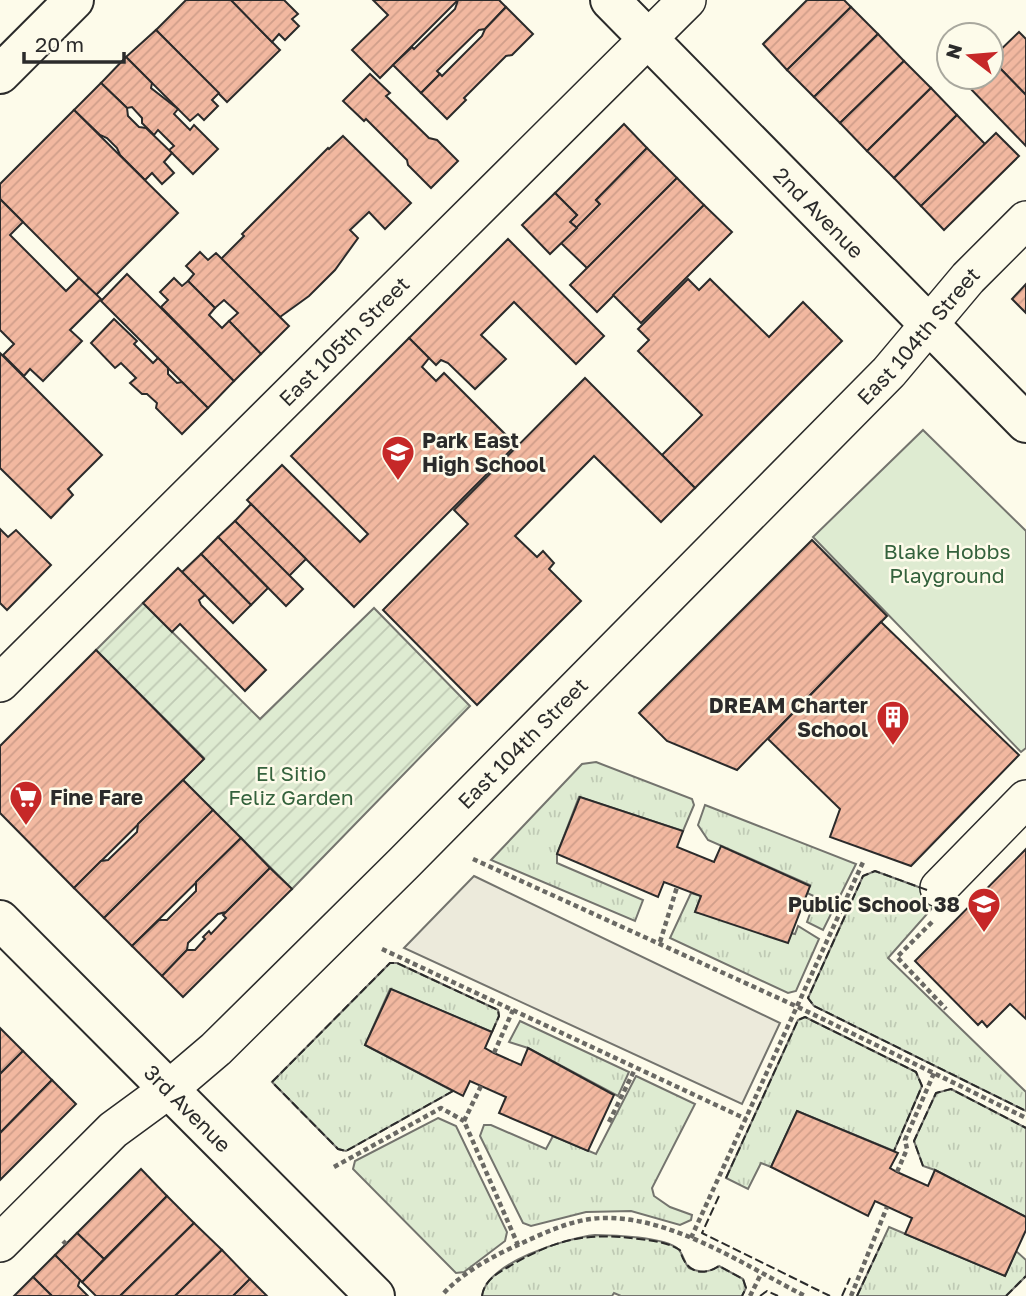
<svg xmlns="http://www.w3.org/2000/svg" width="1026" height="1296" font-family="'Golos Text',sans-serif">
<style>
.grass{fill:url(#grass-tufts);stroke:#74746e;stroke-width:2}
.park{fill:#deebd1;stroke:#74746e;stroke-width:2}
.garden{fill:url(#garden-furrows);stroke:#74746e;stroke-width:2}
.parking{fill:#eceadb;stroke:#74746e;stroke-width:2}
.building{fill:url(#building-hatch);stroke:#2b2b2b;stroke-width:2}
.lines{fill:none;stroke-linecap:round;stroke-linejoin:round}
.minor-casing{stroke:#2b2b2b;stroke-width:40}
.major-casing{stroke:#2b2b2b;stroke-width:42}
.path{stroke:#6a6964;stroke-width:4.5;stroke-dasharray:5 3.5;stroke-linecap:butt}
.minor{stroke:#fdfbea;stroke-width:37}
.major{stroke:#fdfbea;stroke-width:38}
.fence{stroke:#2b2b2b;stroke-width:2;stroke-dasharray:9 3.5;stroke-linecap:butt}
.labels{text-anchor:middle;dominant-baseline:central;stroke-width:5;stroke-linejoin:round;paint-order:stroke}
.street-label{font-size:21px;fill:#2b2b2b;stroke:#fdfbea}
.poi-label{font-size:21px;font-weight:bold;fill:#2b2b2b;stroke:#fdfbea;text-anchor:start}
.park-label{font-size:21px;fill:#34623c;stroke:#fdfbea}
</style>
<defs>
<pattern id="grass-tufts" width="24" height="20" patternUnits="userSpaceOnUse" patternTransform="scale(1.75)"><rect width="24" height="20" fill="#deebd1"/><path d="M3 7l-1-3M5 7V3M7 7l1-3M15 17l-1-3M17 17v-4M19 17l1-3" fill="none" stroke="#bfcab4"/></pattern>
<pattern id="garden-furrows" width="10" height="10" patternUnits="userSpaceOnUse" patternTransform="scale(1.75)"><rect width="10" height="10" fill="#deebd1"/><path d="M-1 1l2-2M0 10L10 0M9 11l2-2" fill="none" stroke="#bfcab4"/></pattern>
<pattern id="building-hatch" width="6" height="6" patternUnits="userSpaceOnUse" patternTransform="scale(1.75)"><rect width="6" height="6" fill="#f2b8a0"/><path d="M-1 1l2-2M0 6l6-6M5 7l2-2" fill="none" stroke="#d09e8a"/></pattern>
</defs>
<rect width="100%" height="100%" fill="#fdfbea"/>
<!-- grass -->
<g class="grass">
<polygon points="596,762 692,799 694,805 683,831 579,797 557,854 557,863 643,900 635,921 491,860 582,764"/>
<polygon points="705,805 856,864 823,930 807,922 816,897 807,893 810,885 708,840 698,825"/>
<polygon points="875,871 943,896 888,958 1026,1092 1026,1111 814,1006 808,998 863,876"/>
<polygon points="691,893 701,896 695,912 795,934 798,926 819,939 796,991 788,993 670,938"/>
<polygon points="390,963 397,963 498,1010 499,1016 492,1032 390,989 365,1045 453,1091 346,1151 338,1149 272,1082"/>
<polygon points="805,1017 916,1072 922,1086 894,1151 797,1111 771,1167 761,1163 748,1189 726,1178 798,1020"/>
<polygon points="520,1021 629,1072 618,1096 528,1048 509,1042"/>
<polygon points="636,1076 695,1104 652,1188 654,1196 670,1207 692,1215 691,1220 680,1225 631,1211 586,1212 531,1226 523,1223 480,1136 484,1125 491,1125 546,1149 553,1136 596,1154"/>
<polygon points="951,1089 1026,1128 1026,1217 935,1170 923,1166 914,1141 936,1093"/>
<polygon points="438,1118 456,1126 507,1232 505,1241 464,1272 456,1273 353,1169 355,1161"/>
<polygon points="889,1227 1005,1276 1016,1251 1026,1260 1026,1276 1006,1296 857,1296"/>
<path d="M 595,1235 C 613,1235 665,1237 678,1249 C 683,1253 684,1263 689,1268 C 700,1273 709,1273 719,1266 L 743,1279 L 746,1288 L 742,1296 L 621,1296 L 614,1293 L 612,1296 L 482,1296 C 486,1263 566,1238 595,1235 Z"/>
</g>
<!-- park -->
<polygon class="park" points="923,430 1026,531 1026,748 1021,752 813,537"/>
<!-- garden -->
<polygon class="garden" points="143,603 260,719 374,608 470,706 292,889 183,780 204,758 96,650"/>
<!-- parking -->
<polygon class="parking" points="474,876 780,1023 742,1104 404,948"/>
<!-- building -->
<g class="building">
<polygon points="186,0 231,0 280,50 227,102 156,30"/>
<polygon points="231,0 284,0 298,14 292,19 299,26 285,40 279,34 272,42"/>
<polygon points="373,0 458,0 380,78 352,50 388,15"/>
<polygon points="458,0 499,0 506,7 485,29 479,30 437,71 440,74 421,93 393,65 412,47 414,49 455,9"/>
<polygon points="807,0 844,0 851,7 787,70 763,44"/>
<polygon points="506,7 533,34 512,55 506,56 464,98 466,100 447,119 421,93 440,74 442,76 482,36 485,29"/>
<polygon points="851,7 878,34 814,97 787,70"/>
<polygon points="156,30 219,93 212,100 218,106 204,120 198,114 190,121 126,57"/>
<polygon points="1019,32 1026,39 1026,95 991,59"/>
<polygon points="878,34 904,61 840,123 814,97"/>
<polygon points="126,57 152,83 151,88 178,109 174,114 190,130 194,125 218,149 193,174 169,150 174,146 158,130 154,135 142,123 142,118 132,107 127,108 101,83"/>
<polygon points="991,59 1026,95 1026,146 966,84 973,77 991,77"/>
<polygon points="904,61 931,88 867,151 840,123"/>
<polygon points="370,74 390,93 386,96 429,138 437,140 458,161 431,188 408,165 407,160 366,119 364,121 343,101"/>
<polygon points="101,83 127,108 128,116 139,127 146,128 172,153 164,162 174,173 162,184 152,173 145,180 120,155 117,148 107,138 100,135 74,110"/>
<polygon points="931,88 957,115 894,178 867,151"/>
<polygon points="74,110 178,213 96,295 0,199 0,184"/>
<polygon points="957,115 985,144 921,206 894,178"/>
<polygon points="624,124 647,148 596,200 600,204 577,228 570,222 577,215 555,193"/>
<polygon points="996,133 1019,156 944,230 921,206"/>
<polygon points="343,136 411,203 385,229 369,212 350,230 358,238 335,270 309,296 280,317 221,259 244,236 242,234 328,148 329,149"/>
<polygon points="647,148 677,178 587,268 561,243 600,204 596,200"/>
<polygon points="677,178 704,205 597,312 570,285"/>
<polygon points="555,193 577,215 570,222 577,228 550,254 522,225"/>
<polygon points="0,199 23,222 10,235 66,291 79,278 101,299 70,330 82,341 43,381 30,369 24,376 3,355 14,344 0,330"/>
<polygon points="704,205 732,232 641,323 613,295"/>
<polygon points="508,239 604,336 576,364 514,302 481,335 506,359 475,389 448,363 441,360 436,365 409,338"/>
<polygon points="200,252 208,260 216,253 289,326 261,354 229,321 238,313 224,300 215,308 188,281 194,274 186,266"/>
<polygon points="127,274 234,381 208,408 101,301"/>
<polygon points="174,278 182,286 188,281 215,308 209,315 222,328 229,321 261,354 234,381 161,307 168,300 160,292"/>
<polygon points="688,279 699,290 710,279 769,337 803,302 842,341 695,488 662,455 702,415 638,351 649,340 638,329"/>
<polygon points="1026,284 1026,313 1012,299"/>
<polygon points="114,319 137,341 134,344 153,363 158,358 168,368 168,374 177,383 182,382 208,408 182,434 156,408 157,403 147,394 142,394 130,383 136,378 121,363 115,368 91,343"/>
<polygon points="409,338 429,358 422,367 436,381 444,373 516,445 354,607 247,500 282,465 360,542 368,534 291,456"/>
<polygon points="0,353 102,455 68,489 73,495 51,518 0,468"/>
<polygon points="585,378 695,488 661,522 594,456 515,536 537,557 543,551 554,563 549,569 581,601 477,705 383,610 468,524 454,510"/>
<polygon points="251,504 306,559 289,576 235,521"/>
<polygon points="235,521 303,589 286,606 218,537"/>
<polygon points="0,529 8,537 16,530 51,565 7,610 0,603"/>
<polygon points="218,537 268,588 251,605 201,554"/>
<polygon points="812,540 887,616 737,770 667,741 639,713"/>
<polygon points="201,554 251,605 233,623 182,572"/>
<polygon points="178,568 205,595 199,600 201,605 266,670 245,691 180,624 172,632 143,603"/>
<polygon points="881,622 1019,755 911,866 830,837 840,809 768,739"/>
<polygon points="96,650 204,759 74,888 0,813 0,746"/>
<polygon points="183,780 213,810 104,918 74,888 101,861 108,860 137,832 138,824"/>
<polygon points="580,797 683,831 677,847 714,862 721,846 810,886 788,943 695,912 701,896 664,882 658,897 557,854"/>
<polygon points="213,810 241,838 132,946 104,918"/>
<polygon points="241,838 270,868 226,912 218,914 188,943 187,950 162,976 132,946 159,920 167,920 196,891 196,882"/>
<polygon points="1026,849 1026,1019 1010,1004 987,1027 982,1021 978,1025 915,961"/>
<polygon points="270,868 292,889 183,997 162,976 187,950 195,950 205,939 203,937 209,931 211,934 226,918 223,915"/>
<polygon points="391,989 492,1032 485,1048 494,1053 521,1065 528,1048 614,1095 588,1151 499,1113 506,1097 470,1081 463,1096 365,1045"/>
<polygon points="0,1028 23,1051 0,1074"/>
<polygon points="23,1051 52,1080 0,1133 0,1074"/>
<polygon points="52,1080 76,1104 0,1180 0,1133"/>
<polygon points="797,1111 898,1153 890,1168 897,1172 928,1186 935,1170 1026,1217 1026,1230 1005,1276 905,1234 912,1218 875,1201 868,1216 771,1167"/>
<polygon points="141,1169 167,1196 104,1259 77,1233"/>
<polygon points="167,1196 194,1223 120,1296 96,1296 82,1282"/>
<polygon points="194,1223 222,1250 175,1296 120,1296"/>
<polygon points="77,1233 104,1259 82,1282 55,1255"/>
<polygon points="222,1250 250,1279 233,1296 175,1296"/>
<polygon points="55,1255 80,1280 78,1286 88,1296 52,1296 33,1277"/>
<polygon points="33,1277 52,1296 14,1296"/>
<polygon points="250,1279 267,1296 233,1296"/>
</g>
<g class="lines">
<defs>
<g id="minor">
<path id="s1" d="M 0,683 L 687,0"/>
<polyline points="939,888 1026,799"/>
<path id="s2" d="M 0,1243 L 113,1130 L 169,1089 L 216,1049 L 404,863 L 889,372 L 968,278 L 1026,220"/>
</g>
<g id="major">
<path id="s3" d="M 610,0 L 1026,423"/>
<polyline points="0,74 74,0"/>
<path id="s4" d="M 0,920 L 375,1296"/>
</g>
</defs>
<!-- minor casing -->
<use href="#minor" class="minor-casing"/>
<!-- major casing -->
<use href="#major" class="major-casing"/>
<!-- path -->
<g class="path">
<polyline points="473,859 798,1007 1026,1118"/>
<polyline points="932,922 897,957 946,1009"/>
<polyline points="660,942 677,887"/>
<polyline points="382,949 746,1119"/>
<polyline points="494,1053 513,1010"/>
<polyline points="481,1086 464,1121 518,1245"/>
<polyline points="609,1122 635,1069"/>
<polyline points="334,1167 441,1108 464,1121"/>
<polyline points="897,1172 907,1149 905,1140 934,1073"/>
<polyline points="691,1238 864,860"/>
<polyline points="63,1241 66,1244"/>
<path d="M 444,1293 C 463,1272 495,1255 520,1244 C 546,1232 573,1219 602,1218 C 672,1216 744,1265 805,1296"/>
<polyline points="750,1296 761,1274"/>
<polyline points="851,1296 887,1207"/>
</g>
<!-- minor -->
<use href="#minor" class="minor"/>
<!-- major -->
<use href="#major" class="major"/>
<!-- fence -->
<g class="fence">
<polyline points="927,890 875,871 863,876 808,998 814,1006 1026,1111"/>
<polyline points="453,1091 346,1151 338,1149 272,1082 390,963 397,963 498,1010 499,1016 492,1032"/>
<polyline points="923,1166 914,1141 936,1093 951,1089 1026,1128"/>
<polyline points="726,1178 798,1020 805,1017 916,1072 922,1086 894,1151"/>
<polyline points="719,1196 702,1233 830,1296"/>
<path d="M 482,1296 C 484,1281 497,1273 510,1266 C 556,1239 586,1232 639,1239 C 653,1241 667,1242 680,1250 C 685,1271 701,1278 719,1266 L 743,1279 L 746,1288 L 742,1296"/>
<polyline points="760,1296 767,1291 778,1296"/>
<polyline points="842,1296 850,1278"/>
<polyline points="857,1296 882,1242"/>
<polyline points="1006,1296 1026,1276"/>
</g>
</g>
<!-- icons -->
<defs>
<symbol id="school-pin" viewBox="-11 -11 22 30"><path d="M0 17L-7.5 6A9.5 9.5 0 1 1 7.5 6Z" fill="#c62828" stroke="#fdfbea"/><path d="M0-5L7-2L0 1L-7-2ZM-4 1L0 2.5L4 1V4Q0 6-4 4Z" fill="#fff"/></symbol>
<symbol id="building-pin" viewBox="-11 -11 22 30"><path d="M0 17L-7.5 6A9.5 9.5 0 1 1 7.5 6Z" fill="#c62828" stroke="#fdfbea"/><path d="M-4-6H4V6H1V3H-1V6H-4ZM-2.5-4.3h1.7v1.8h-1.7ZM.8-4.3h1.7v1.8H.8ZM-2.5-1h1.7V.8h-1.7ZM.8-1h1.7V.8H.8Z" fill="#fff"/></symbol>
<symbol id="supermarket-pin" viewBox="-11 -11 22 30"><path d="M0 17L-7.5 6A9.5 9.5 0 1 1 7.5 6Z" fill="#c62828" stroke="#fdfbea"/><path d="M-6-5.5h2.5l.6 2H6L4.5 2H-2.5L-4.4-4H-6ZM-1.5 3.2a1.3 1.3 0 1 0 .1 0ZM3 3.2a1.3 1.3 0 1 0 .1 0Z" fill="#fff"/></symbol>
</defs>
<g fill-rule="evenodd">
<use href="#school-pin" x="379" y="433" width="38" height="52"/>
<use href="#building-pin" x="874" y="698" width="38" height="52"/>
<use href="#supermarket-pin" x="7" y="778" width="38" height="52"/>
<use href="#school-pin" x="965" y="885" width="38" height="52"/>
</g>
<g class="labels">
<!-- street labels -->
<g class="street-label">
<text stroke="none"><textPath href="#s3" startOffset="298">2nd Avenue</textPath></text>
<text stroke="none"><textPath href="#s2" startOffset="1292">East 104th Street</textPath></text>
<text stroke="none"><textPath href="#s1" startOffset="485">East 105th Street</textPath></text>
<text stroke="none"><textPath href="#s2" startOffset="724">East 104th Street</textPath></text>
<text stroke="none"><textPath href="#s4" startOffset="266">3rd Avenue</textPath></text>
</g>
<!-- poi labels -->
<g class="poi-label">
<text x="422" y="440">Park East<tspan x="422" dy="24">High School</tspan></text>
<text x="868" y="705" text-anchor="end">DREAM Charter<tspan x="868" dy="24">School</tspan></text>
<text x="50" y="797">Fine Fare</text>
<text x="960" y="904" text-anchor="end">Public School 38</text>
</g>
<!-- park labels -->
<g class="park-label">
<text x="947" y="551">Blake Hobbs<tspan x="947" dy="24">Playground</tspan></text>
<text x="291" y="773">El Sitio<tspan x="291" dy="24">Feliz Garden</tspan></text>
</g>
</g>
<!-- north arrow -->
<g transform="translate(970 56) rotate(286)"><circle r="33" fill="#fdfbea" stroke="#a9a89e" stroke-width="2"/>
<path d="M0-5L12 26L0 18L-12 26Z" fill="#c62828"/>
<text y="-10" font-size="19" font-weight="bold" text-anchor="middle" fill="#2b2b2b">N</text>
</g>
<!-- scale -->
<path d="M24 52v10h100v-10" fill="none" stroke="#2b2b2b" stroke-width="3.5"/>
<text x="35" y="52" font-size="21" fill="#2b2b2b" stroke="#fdfbea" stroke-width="5" paint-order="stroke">20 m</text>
</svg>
